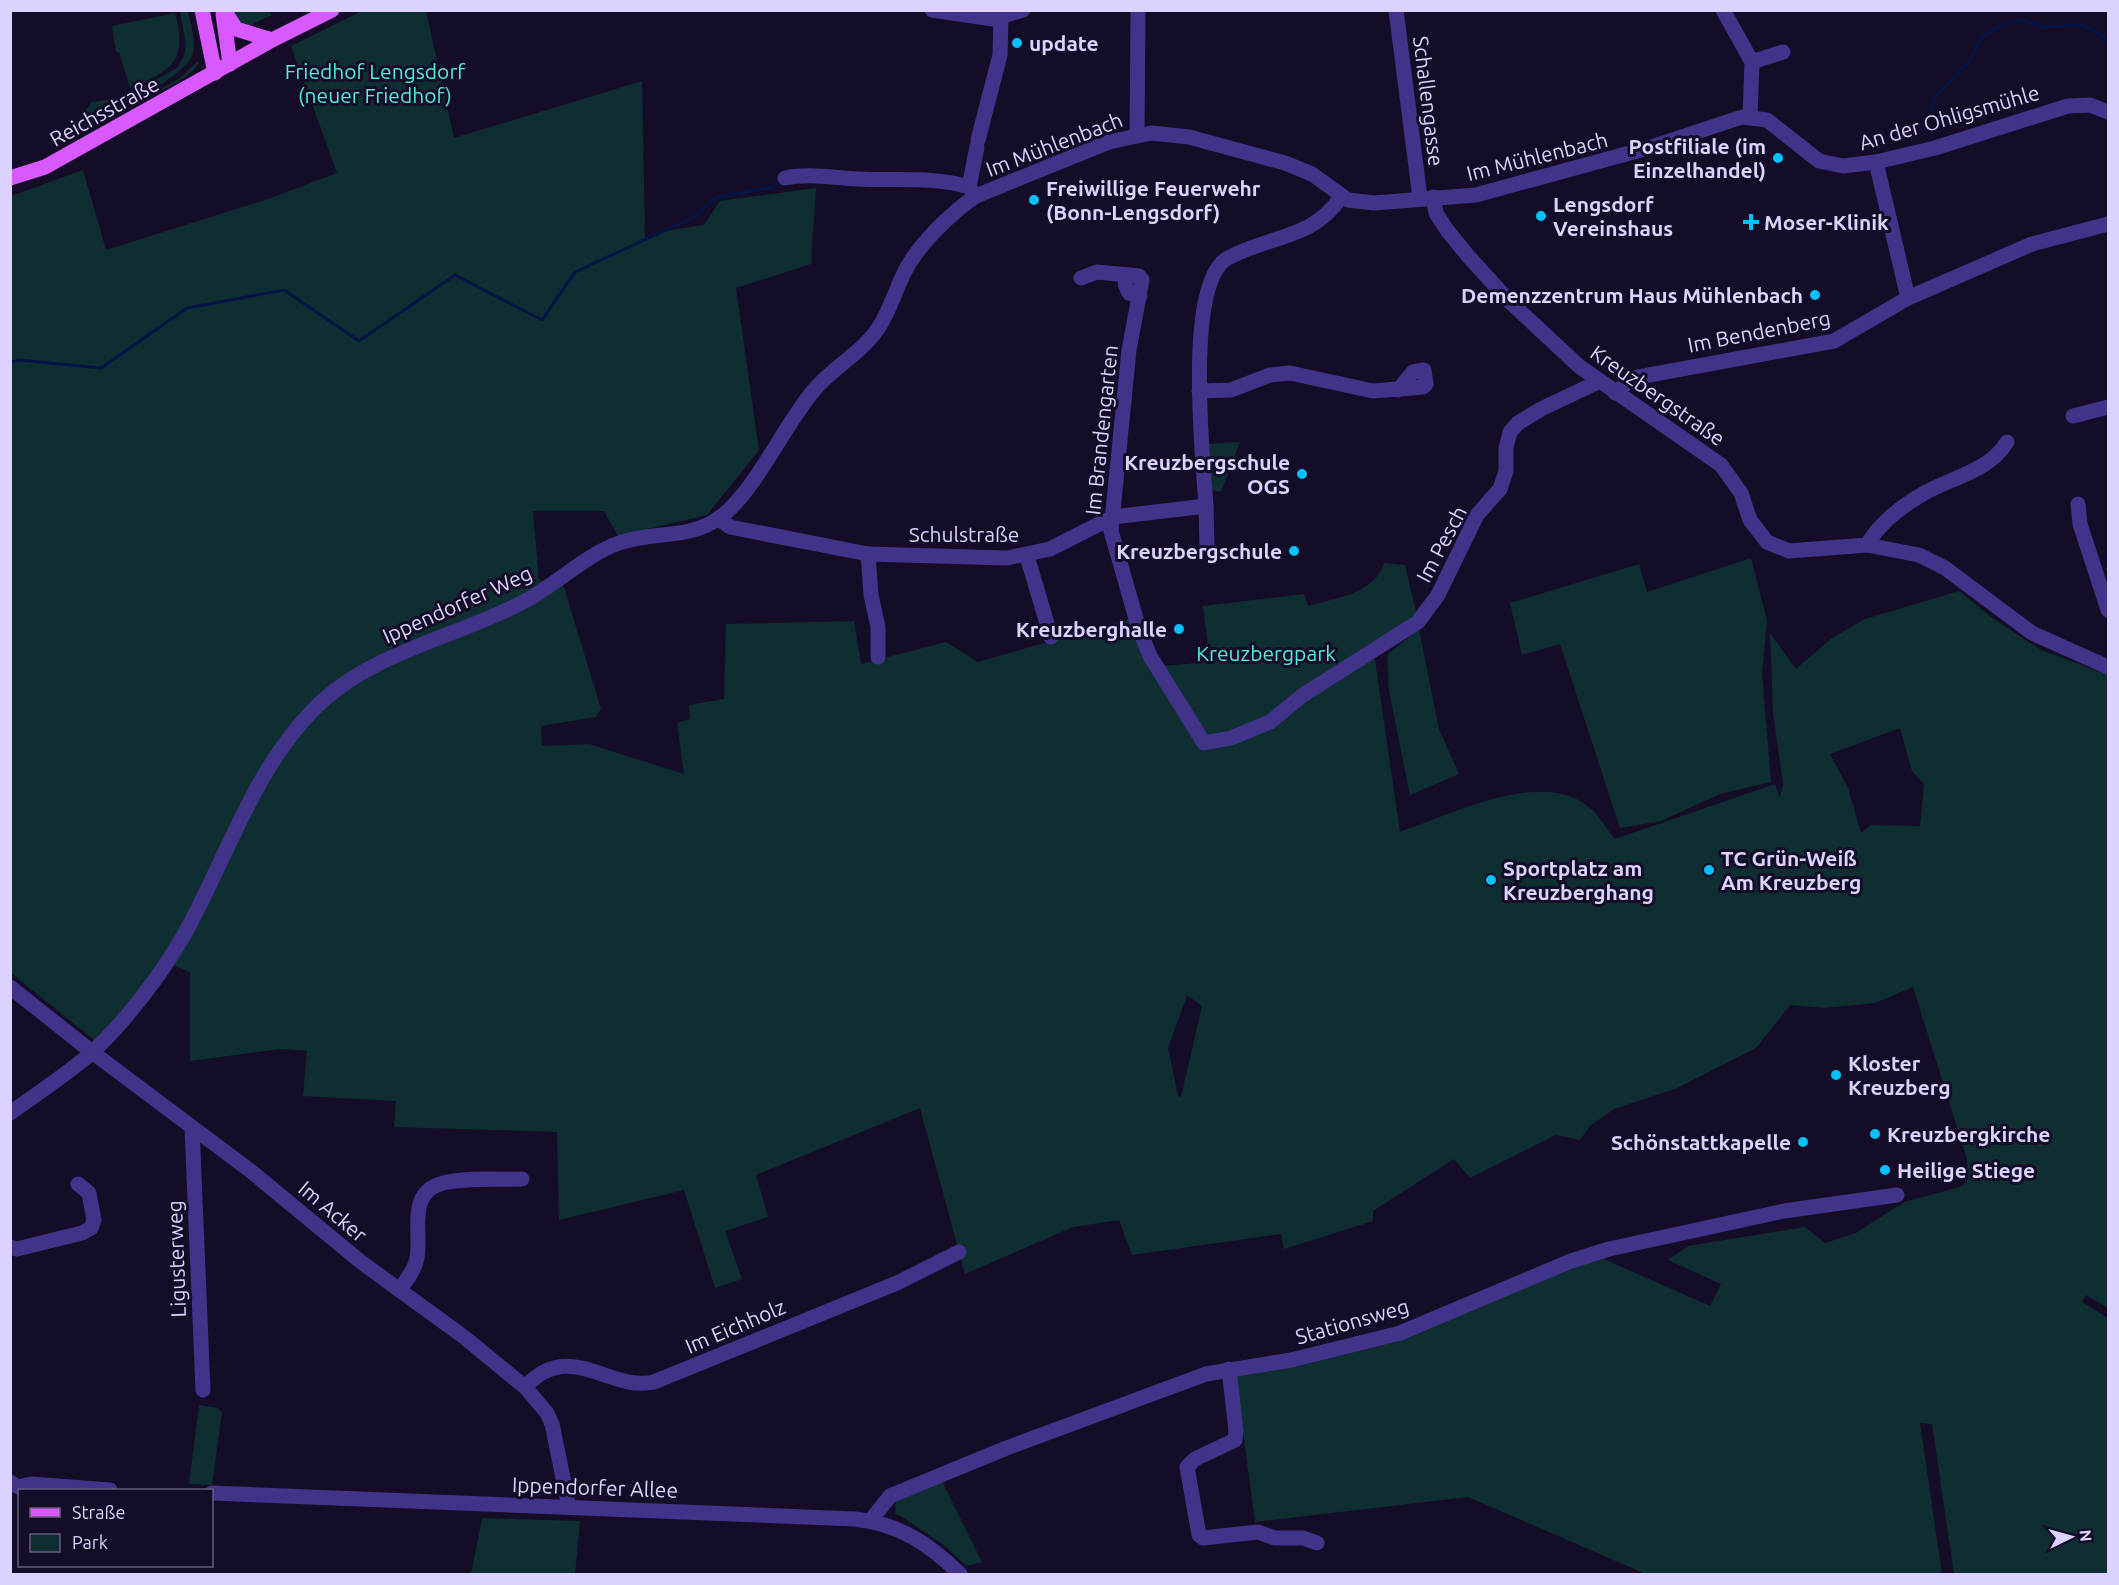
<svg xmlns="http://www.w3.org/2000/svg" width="2119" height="1585" font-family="Ubuntu,sans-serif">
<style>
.green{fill:#0f2e31;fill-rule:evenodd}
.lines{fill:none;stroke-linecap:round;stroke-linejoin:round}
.stream{stroke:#051447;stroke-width:3}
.minor{stroke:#42338a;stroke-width:15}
.major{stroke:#d859ff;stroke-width:15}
.poi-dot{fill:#00c1fd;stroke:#150d27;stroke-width:2}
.labels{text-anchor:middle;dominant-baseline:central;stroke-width:6;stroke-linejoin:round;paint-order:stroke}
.poi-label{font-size:21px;font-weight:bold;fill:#ddd2ff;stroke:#150d27;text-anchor:start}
.park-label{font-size:21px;fill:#53ebd9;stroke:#150d27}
.street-label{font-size:21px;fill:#ddd2ff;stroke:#150d27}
</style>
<rect width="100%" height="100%" fill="#150d27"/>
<!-- green -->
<g class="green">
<path d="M 180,11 L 188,11 C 191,25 197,42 192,56 C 187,74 100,123 81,129 L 82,115 L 92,102 L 123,98 L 177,68 L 184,56 L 186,45 Z"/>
<polygon points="230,11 268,11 272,15 246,27"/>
<path d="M 362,11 L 426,11 L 454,138 L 642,81 L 645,238 L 671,230 L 704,225 L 720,201 L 816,188 L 811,264 L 736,288 L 759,450 L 707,515 L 618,536 L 604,511 L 533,511 L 539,580 L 563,584 L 601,709 L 596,717 L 541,726 L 542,746 L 589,744 L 684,774 L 677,723 L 690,719 L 689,705 L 724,699 L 726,624 L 854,621 L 861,664 L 946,642 L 978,662 L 1131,618 L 1201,747 L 1233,740 L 1370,657 L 1375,660 L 1400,832 C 1450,815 1547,765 1592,810 C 1601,818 1607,830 1615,839 L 1775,784 L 1780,798 L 1783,784 L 1773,713 L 1770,633 L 1796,669 L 1832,638 L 1865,619 L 1959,591 L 1991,617 L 2041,650 L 2108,675 L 2108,1308 L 2086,1295 L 2082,1302 L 2108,1318 L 2108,1574 L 1954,1574 L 1932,1424 L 1920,1423 L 1942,1574 L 1646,1574 L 1468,1497 L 1255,1522 L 1235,1372 L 1296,1365 L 1597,1256 L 1710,1306 L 1721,1284 L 1668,1260 L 1688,1246 L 1805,1227 L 1825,1243 L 1856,1233 L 1904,1202 L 1960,1187 L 1967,1182 L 1967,1159 L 1913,987 L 1875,1003 L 1825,1008 L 1790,1005 L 1756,1048 L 1677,1088 L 1614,1109 L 1590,1126 L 1580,1140 L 1556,1135 L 1470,1178 L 1454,1159 L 1373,1211 L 1373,1221 L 1284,1249 L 1281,1234 L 1132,1255 L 1119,1220 L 1073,1227 L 965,1274 L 920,1108 L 756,1175 L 768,1217 L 725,1231 L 742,1279 L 715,1288 L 684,1190 L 559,1220 L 557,1132 L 394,1127 L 396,1101 L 303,1096 L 307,1051 L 280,1049 L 190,1061 L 190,972 L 173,965 L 104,1048 L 11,973 L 11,196 L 83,170 L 106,250 L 268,199 L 337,173 L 291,46 ZM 1900,728 L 1912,771 L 1924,784 L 1920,826 L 1871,825 L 1861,833 L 1848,788 L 1830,754 ZM 1187,995 L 1202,1006 L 1181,1097 L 1178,1096 L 1168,1048 Z"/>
<path d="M 175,13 C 188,61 172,71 130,88 L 119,52 L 116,52 L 112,26 Z"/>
<polygon points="197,62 200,62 191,73 179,81 85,133 180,78"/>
<polygon points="1240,442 1221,492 1211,490 1208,444"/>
<polygon points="1751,558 1767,621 1762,673 1771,782 1720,794 1661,821 1620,828 1560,644 1522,655 1510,603 1639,564 1647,592"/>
<path d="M 1384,563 L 1405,565 L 1417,616 L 1269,719 L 1206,740 L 1161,666 L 1210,662 L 1203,606 L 1304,594 L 1308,606 C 1335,598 1375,594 1384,563 Z"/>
<polygon points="1419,629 1439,729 1459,774 1410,795 1389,691 1387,655"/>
<polygon points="199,1405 218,1408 222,1413 212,1485 189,1484"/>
<polygon points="941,1479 982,1562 966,1566 945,1546 901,1516 895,1514 896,1501"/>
<polygon points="482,1518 580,1521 575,1574 471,1574"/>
</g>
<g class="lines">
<!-- stream -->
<g class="stream">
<polyline points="1913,140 1927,120 1937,95 1971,59 1980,40 1993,29 2022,19 2043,27 2081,25 2094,30 2108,41"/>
<polyline points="784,172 797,169"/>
<polyline points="10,363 19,360 101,368 187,308 284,290 359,341 455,275 542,320 575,272 692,218 718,197 773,187 781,182"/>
</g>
<!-- minor -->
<g class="minor">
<polyline points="932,10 993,19 1023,10"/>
<polyline points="1396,10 1420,198"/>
<polyline points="1723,10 1752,62 1750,116"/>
<polyline points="1752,62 1783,52"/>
<polyline points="1137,134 1138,10"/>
<polyline points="978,140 1000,55 1001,18"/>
<polyline points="1876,162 1908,298 2032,244 2108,224"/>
<path d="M 785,178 C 809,173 834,178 858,179 C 895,181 933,176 969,187 L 976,196"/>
<polyline points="969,187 977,147"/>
<polyline points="1433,197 1436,213 1447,230 1468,256 1510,302 1580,367 1721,465 1741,493 1750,520 1767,542 1789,551 1867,545 1919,555 1945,568 2032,633 2108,667"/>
<polyline points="1128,275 1125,284 1129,293 1140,296"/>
<polyline points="1081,278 1097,272 1139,276 1142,280 1129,350 1111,531 1139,629 1150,656 1204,743 1231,738 1270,722 1303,695 1418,622 1438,595 1477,515 1500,489 1506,471 1506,448 1510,432 1518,423 1541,409 1598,382"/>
<polyline points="1199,391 1231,390 1270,375 1290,373 1373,391 1423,387 1426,384 1424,370 1413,372 1398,390"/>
<polyline points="1615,393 1633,378 1834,341 1908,298"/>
<polyline points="2073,416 2108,407"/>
<polyline points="2078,504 2080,524 2108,610"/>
<polyline points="1206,506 1207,548"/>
<path d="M 719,519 L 730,527 L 868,554 L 1007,558 L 1050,549 L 1113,517 L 1206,506 C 1203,459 1184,282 1228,258 C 1270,235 1312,240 1341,197"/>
<path d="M 1867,545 C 1878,525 1901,507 1921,495 C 1949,478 1989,472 2007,442"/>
<polyline points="868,554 871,595 878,627 878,657"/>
<polyline points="1027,556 1051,637"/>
<polyline points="10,987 92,1052 252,1172 361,1262 464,1337 525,1387 547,1413 552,1424 569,1507"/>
<path d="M 10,1113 C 37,1094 64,1076 89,1055 C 123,1025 161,975 184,935 C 226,860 253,770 315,708 C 372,651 456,638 525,601 C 557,584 585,555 619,543 C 652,531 689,540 719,518 C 754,494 784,425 814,390 C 835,365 866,351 882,322 C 891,306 897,287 905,271 C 918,245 952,212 976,196 L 1109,142 L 1151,133 L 1189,137 L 1285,163 L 1312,174 L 1348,200 L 1374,203 L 1476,195 L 1648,148 L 1742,117 L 1767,120 L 1819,161 L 1843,166 L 1876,162 L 1935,148 L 2068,106 L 2090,105 L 2108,112"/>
<polyline points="192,1127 203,1390"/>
<polyline points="10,1247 17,1249 82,1233 91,1228 94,1220 89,1193 78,1184"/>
<path d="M 399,1290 C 406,1281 415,1270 417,1258 C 422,1231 406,1193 443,1183 C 468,1177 497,1180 522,1179"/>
<polyline points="1229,1369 1236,1431 1235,1440 1195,1459 1187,1467 1199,1535 1203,1538 1258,1532 1275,1538 1303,1538 1317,1543"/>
<path d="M 525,1387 C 570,1338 608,1392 654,1382 L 897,1283 L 959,1252"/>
<polyline points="10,1482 18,1487 31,1484 110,1490"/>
<path d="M 212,1493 L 855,1519 C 900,1524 929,1544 960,1574"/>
<polyline points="871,1520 890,1496 1004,1449 1206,1374 1291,1360 1400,1333 1571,1261 1609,1249 1784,1211 1897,1195"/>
</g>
<!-- major -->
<g class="major">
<polyline points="202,10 215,73"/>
<polyline points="224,10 236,29 272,40"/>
<polyline points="223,14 230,64"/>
<polyline points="10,178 45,167 272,40 332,10"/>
</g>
</g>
<!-- markers -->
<g class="poi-dot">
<circle cx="1017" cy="43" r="6"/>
<circle cx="1778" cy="158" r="6"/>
<circle cx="1034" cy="200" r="6"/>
<circle cx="1541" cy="216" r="6"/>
<path d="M1748 213h6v6h6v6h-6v6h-6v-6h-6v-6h6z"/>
<circle cx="1815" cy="295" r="6"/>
<circle cx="1302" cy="474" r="6"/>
<circle cx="1294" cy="551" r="6"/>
<circle cx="1179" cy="629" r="6"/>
<circle cx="1709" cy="870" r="6"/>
<circle cx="1491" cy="880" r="6"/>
<circle cx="1836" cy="1075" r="6"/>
<circle cx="1875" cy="1134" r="6"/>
<circle cx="1803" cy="1142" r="6"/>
<circle cx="1885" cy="1170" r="6"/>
</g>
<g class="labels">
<!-- poi labels -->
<g class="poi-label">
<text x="1029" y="43">update</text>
<text x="1766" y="146" text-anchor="end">Postfiliale (im<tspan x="1766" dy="24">Einzelhandel)</tspan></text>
<text x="1046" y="188">Freiwillige Feuerwehr<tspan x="1046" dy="24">(Bonn-Lengsdorf)</tspan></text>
<text x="1553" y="204">Lengsdorf<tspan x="1553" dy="24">Vereinshaus</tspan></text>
<text x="1764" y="222">Moser-Klinik</text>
<text x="1803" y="295" text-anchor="end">Demenzzentrum Haus Mühlenbach</text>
<text x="1290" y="462" text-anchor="end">Kreuzbergschule<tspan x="1290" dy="24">OGS</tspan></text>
<text x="1282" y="551" text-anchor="end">Kreuzbergschule</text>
<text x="1167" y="629" text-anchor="end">Kreuzberghalle</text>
<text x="1721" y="858">TC Grün-Weiß<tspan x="1721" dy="24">Am Kreuzberg</tspan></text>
<text x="1503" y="868">Sportplatz am<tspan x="1503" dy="24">Kreuzberghang</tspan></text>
<text x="1848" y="1063">Kloster<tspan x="1848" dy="24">Kreuzberg</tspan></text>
<text x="1887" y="1134">Kreuzbergkirche</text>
<text x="1791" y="1142" text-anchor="end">Schönstattkapelle</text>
<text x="1897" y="1170">Heilige Stiege</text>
</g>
<!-- park labels -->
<g class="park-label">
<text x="375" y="71">Friedhof Lengsdorf<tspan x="375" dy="24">(neuer Friedhof)</tspan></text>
<text x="1266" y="653">Kreuzbergpark</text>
</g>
<!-- street labels -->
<g class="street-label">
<text transform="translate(1429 101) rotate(83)">Schallengasse</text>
<text transform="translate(104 111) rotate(-29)">Reichsstraße</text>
<text transform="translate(1949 117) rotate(-16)">An der Ohligsmühle</text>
<text transform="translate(1054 144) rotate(-21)">Im Mühlenbach</text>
<text transform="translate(1537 156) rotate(-14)">Im Mühlenbach</text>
<text transform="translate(1759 331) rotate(-11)">Im Bendenberg</text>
<text transform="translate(1658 395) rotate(35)">Kreuzbergstraße</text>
<text transform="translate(1101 430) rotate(-84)">Im Brandengarten</text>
<text x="964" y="534">Schulstraße</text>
<text transform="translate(1441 544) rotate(-62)">Im Pesch</text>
<text transform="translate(457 604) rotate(-24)">Ippendorfer Weg</text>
<text transform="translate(333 1211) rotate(40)">Im Acker</text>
<text transform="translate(176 1259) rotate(-92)">Ligusterweg</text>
<text transform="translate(1352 1321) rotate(-16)">Stationsweg</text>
<text transform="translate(735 1326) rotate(-23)">Im Eichholz</text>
<text transform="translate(595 1487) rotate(2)">Ippendorfer Allee</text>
</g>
</g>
<!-- border -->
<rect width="2119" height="1585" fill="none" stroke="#ddd2ff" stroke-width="24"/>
<!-- legend -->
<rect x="18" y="1489" width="195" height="78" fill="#150d27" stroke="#655c7d" stroke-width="1.5"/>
<rect x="30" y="1508" width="30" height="9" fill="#d859ff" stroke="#655c7d" stroke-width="1.5"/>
<text x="72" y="1519" font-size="18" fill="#ddd2ff">Straße</text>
<rect x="30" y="1534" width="30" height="18" fill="#0f2e31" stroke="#655c7d" stroke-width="1.5"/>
<text x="72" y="1549" font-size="18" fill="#ddd2ff">Park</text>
<!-- north arrow -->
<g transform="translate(2071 1537) rotate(85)" stroke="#150d27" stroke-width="4.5" paint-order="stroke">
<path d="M0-4.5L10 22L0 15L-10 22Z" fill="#ddd2ff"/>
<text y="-9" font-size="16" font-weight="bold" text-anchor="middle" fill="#ddd2ff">N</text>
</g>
</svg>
